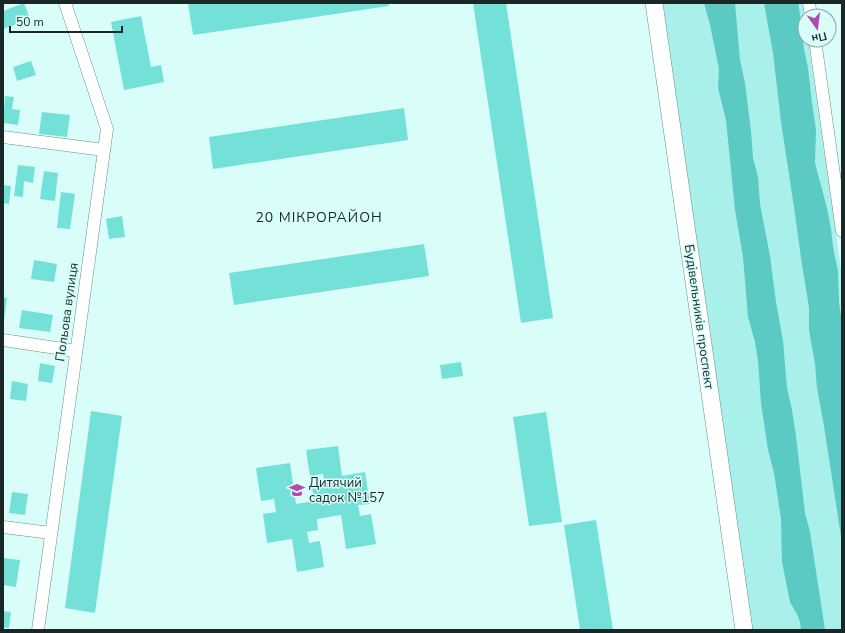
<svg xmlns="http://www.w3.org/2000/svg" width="845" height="633" font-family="'Nunito Sans',sans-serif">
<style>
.green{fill:#a9f0ea}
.forest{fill:#5bcac2}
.building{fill:#74e1d9}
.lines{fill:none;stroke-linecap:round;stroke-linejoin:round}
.minor-casing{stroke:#6c8e8b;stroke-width:13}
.secondary-casing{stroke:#6c8e8b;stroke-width:18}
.minor{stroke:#fff;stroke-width:12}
.secondary{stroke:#fff;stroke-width:17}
.labels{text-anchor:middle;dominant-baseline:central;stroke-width:3;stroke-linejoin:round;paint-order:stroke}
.street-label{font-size:13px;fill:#192726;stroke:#d9fefa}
.poi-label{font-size:13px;fill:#192726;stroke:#d9fefa;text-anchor:start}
.neighbourhood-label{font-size:14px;letter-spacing:1px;fill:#192726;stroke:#d9fefa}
</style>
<rect width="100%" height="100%" fill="#d9fefa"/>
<!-- green -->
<polygon class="green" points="662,3 803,3 805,18 805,40 808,40 842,276 842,630 752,630"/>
<!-- forest -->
<g class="forest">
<polygon points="704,3 735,3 740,60 745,83 751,131 753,158 758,177 760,204 770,256 776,302 783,341 787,388 792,410 796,436 805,513 810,532 825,630 801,630 800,622 798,616 790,602 782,562 781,519 774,473 768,450 761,403 758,361 755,342 748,317 743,257 735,210 726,120 718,88 719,69 710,25"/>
<polygon points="764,3 798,3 799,7 804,49 808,68 812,103 816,130 815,163 827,208 831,229 833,247 838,271 839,302 842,324 842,543 824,426 817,388 815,364 809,330 809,308 806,289 802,265 794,207 781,122 773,53"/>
</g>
<!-- building -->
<g class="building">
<polygon points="24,3 30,19 3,29 3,11"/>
<polygon points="188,3 388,3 389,6 193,35"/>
<polygon points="473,3 506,3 553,318 521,323"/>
<polygon points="141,16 151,67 161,65 164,82 124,90 111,22"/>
<polygon points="31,61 36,75 17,81 13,67"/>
<polygon points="5,96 14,97 12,109 20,110 18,125 3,123"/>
<polygon points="404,108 408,140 213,169 209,137"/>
<polygon points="42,112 70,115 67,137 39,134"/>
<polygon points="18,165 35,167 33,183 24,181 23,197 14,196"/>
<polygon points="44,171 58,173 55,201 40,199"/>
<polygon points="3,185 11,186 9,204 3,203"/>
<polygon points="61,192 75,194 70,229 57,228"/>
<polygon points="122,216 125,237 109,239 106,219"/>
<polygon points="424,244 429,276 234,305 229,273"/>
<polygon points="34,260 57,264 54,282 31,279"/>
<polygon points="3,297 7,298 4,320 3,320"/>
<polygon points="22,310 53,315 50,332 19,328"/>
<polygon points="461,362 463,376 442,379 440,365"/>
<polygon points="40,363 55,366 52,383 38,381"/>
<polygon points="12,381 28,384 26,401 10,399"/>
<polygon points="91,411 122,416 95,613 65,608"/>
<polygon points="546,412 562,522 529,526 513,417"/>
<polygon points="338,446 342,476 365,472 370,504 358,505 360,516 371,514 376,544 346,549 341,515 317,519 318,530 307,532 309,543 320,541 324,567 297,572 292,539 267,543 263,514 276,512 274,499 261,501 256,468 290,463 296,504 314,501 312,487 325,485 323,474 310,476 306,450"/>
<polygon points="12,492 28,494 25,515 9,513"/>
<polygon points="596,520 613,630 580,630 564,525"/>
<polygon points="3,558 20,560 16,587 3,585"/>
<polygon points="3,611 11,612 9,628 3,627"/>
</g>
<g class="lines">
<defs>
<g id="minor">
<polyline points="809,3 811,16"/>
<polyline points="815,40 842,231"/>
<polyline points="3,137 104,150"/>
<polyline points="3,340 76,351"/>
<polyline points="3,527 51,533"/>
<polyline points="38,630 107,129 65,3"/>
</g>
<polyline id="secondary" points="654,3 744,630"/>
</defs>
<!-- minor casing -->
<use href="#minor" class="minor-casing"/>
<!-- secondary casing -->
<use href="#secondary" class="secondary-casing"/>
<!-- minor -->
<use href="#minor" class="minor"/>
<!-- secondary -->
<use href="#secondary" class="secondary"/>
</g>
<!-- icons -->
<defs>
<symbol id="school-bare" viewBox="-9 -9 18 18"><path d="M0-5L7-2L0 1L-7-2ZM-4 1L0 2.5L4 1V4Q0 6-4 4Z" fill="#b04bb1" stroke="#d9fefa" stroke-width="2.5" paint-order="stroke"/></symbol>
</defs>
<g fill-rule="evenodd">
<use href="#school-bare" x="286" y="479" width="22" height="22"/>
</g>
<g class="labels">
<!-- street labels -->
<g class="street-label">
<text transform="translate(67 312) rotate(-82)">Польова вулиця</text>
<text transform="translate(699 317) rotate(82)">Будівельників проспект</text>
</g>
<!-- poi labels -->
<g class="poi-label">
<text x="309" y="483">Дитячий<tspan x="309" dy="15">садок №157</tspan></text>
</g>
<!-- neighbourhood labels -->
<g class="neighbourhood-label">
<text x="319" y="217">20 МІКРОРАЙОН</text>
</g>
</g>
<!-- border -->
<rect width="845" height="633" fill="none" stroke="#192726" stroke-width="8"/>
<!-- north arrow -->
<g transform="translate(817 28) rotate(166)"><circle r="19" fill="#d9fefa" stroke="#8ca8a5"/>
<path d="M0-3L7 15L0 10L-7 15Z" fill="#b04bb1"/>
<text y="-6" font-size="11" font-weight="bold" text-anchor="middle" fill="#192726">Пн</text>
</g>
<!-- scale -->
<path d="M10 26v6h112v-6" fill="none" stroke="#192726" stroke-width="2"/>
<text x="16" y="26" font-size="12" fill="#192726" stroke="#d9fefa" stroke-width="3" paint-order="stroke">50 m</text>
</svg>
